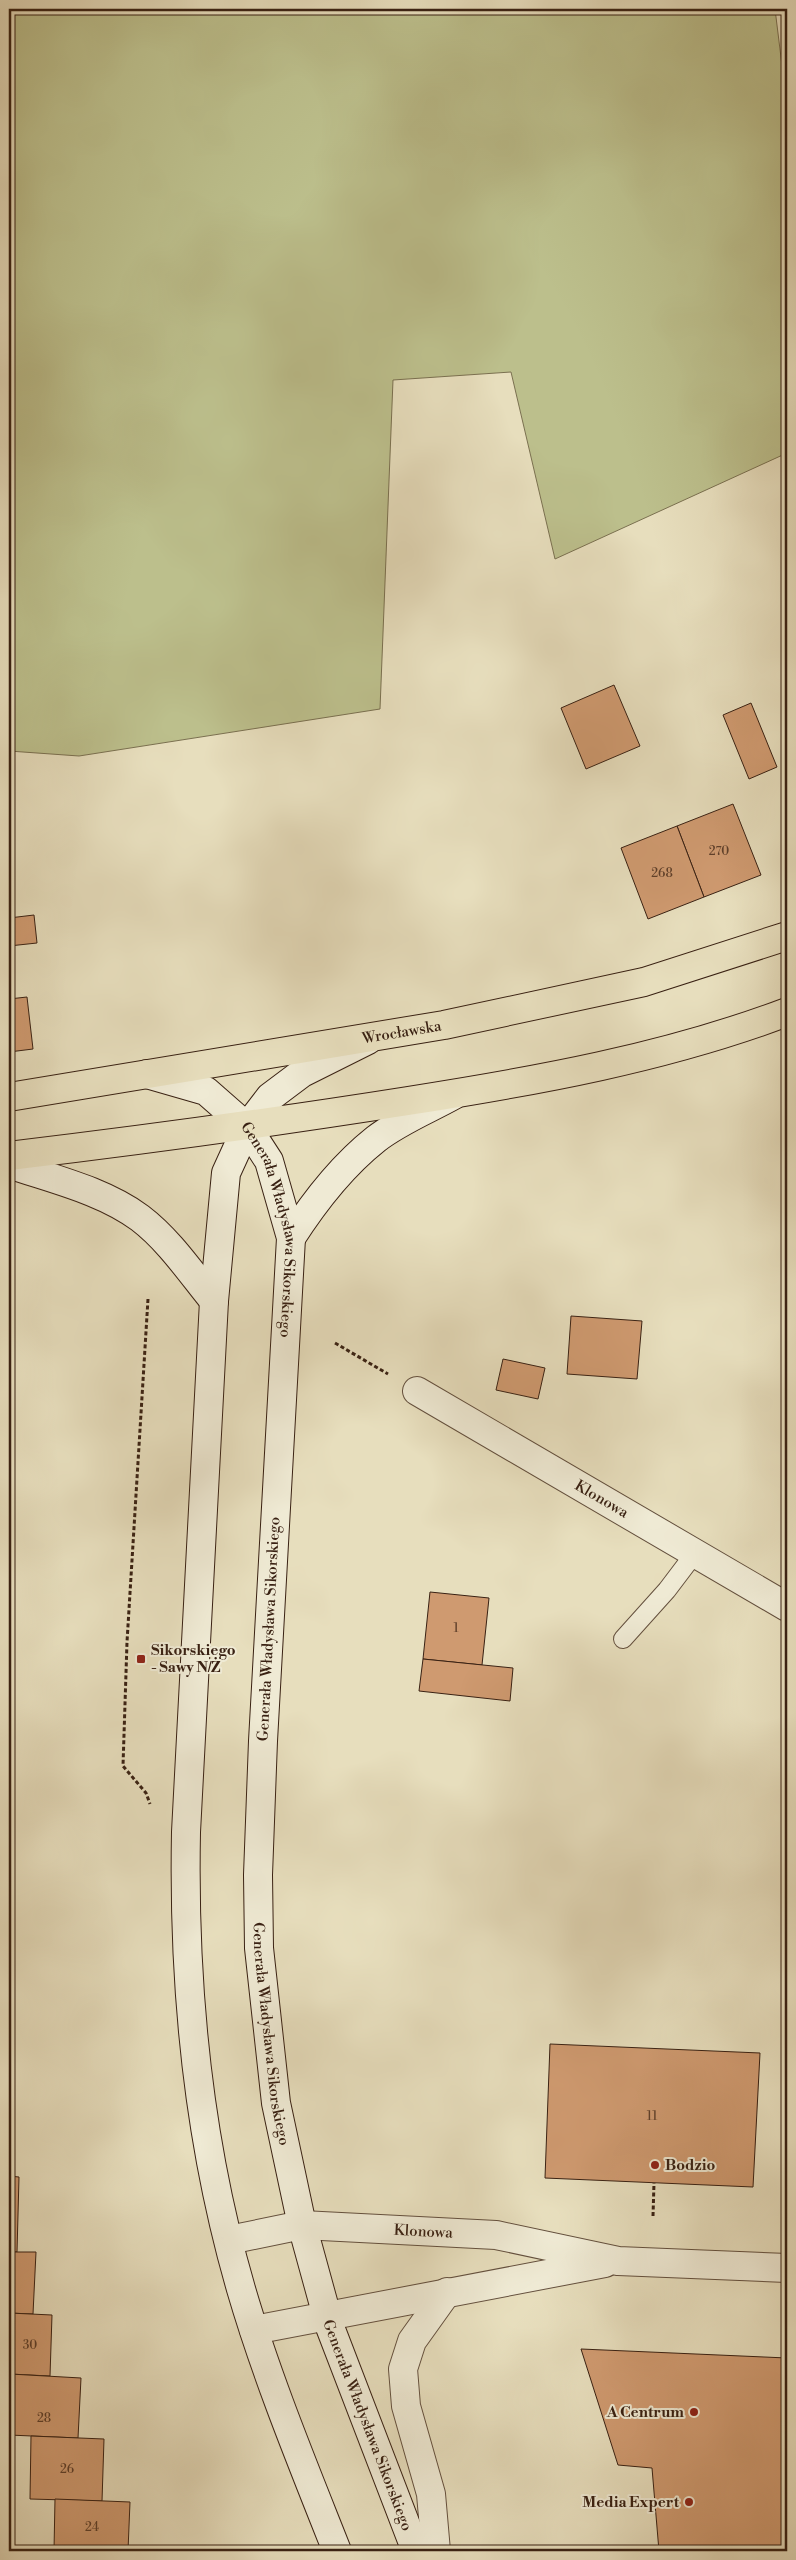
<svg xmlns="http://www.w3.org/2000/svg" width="796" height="2560" font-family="'Libre Bodoni',serif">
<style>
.green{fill:#bcbf8c;stroke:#7a7050}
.building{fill:#cf9a70;stroke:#392113}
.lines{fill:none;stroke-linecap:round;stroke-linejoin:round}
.lane-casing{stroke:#64503e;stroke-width:20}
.street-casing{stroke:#64503e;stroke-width:30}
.secondary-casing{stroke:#392113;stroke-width:30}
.primary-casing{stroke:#392113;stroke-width:30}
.path{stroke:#392113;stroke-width:3;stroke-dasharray:4 2.5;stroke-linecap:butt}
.lane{stroke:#efead4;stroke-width:18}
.street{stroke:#efead4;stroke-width:28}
.secondary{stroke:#efead4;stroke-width:28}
.primary{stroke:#e7debd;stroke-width:28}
.poi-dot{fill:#8f2418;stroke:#efead4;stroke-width:2}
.labels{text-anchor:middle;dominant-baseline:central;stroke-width:4;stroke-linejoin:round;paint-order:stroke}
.number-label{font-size:12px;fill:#5e3f2a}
.street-label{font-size:15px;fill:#392113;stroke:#efead4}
.poi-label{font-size:15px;font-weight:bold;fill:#392113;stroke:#efead4;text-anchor:start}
</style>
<rect width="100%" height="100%" fill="#e7debd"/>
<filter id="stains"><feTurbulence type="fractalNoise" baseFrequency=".004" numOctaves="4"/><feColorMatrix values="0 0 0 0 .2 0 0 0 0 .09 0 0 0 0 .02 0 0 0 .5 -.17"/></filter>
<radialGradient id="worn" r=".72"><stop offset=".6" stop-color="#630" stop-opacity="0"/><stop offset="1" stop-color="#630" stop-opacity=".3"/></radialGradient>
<!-- green -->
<polygon class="green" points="9,9 775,9 787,106 787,453 555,559 511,372 393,380 380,709 79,756 9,751"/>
<!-- building -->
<g class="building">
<polygon points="614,685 640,746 586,769 561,708"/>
<polygon points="751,703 777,767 749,779 723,715"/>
<polygon points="733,804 761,875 704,897 677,826"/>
<polygon points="677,826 704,897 648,919 621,848"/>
<polygon points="34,915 37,943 9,946 9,918"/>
<polygon points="27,997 33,1049 9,1052 9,999"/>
<polygon points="571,1316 642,1321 637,1379 567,1374"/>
<polygon points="503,1359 545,1368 538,1399 496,1390"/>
<polygon points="430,1592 489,1598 482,1665 423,1659"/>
<polygon points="423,1659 513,1668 510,1701 419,1691"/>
<polygon points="550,2044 760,2053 753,2187 545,2178"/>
<polygon points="9,2176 19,2177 17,2252 9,2252"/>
<polygon points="9,2252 36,2252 33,2314 9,2313"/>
<polygon points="9,2313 52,2315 50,2376 9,2374"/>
<polygon points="581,2349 787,2358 787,2551 659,2551 652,2468 618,2465"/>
<polygon points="10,2374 81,2378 78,2438 9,2435"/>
<polygon points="31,2436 104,2439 102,2501 30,2499"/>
<polygon points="55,2499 130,2502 128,2551 54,2551"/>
</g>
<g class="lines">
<defs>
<polyline id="lane" points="623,1639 667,1590 695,1553"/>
<g id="street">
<path id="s1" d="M 417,1391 L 787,1607"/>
<path id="s2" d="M 229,2240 L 302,2225 L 496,2235 L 618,2261 L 787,2268"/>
<polyline points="254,2330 605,2263"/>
<polyline points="436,2551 431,2494 406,2406 403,2369 412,2341 447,2292"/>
</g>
<g id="secondary">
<path id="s3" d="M 147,1074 L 206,1091 L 247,1127 L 269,1161 L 291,1238 L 263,1741 L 258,1875 L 259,1948 L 276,2103 L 302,2225 L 330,2327 L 416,2551"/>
<path d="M 9,1164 C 52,1179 102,1190 140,1218 C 169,1240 191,1273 214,1301"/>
<path d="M 291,1238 C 314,1202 342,1166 376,1139 C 399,1121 429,1109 454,1095"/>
<path d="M 337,2551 C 303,2465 267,2378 241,2289 C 198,2141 183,1985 186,1832 L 214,1301 L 226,1173 L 247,1127 L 270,1097 L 302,1073 L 368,1040"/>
</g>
<g id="primary">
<path id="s4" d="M 9,1097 L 444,1025 L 644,982 L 787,936"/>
<path d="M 9,1156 C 142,1140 275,1122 408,1101 C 536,1081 665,1058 787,1012"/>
</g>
</defs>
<!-- lane casing -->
<use href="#lane" class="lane-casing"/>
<!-- street casing -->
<use href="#street" class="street-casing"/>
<!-- secondary casing -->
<use href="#secondary" class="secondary-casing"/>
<!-- primary casing -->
<use href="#primary" class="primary-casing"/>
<!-- path -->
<g class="path">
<polyline points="148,1299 127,1642 123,1766 146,1793 150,1804"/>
<polyline points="335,1343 388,1374"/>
<polyline points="653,2216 654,2183"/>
</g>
<!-- lane -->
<use href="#lane" class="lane"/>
<!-- street -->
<use href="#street" class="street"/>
<!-- secondary -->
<use href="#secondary" class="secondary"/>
<!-- primary -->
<use href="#primary" class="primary"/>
</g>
<!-- markers -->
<g class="poi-dot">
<rect x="136" y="1654" width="10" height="10" rx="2.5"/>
<circle cx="655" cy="2165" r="5"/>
<circle cx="694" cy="2412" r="5"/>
<circle cx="689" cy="2502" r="5"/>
</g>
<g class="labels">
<!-- number labels -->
<g class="number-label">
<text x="719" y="851">270</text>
<text x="662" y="873">268</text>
<text x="456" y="1628">1</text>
<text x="652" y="2116">11</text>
<text x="30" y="2345">30</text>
<text x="44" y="2418">28</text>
<text x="67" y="2469">26</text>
<text x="92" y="2527">24</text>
</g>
<!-- street labels -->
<g class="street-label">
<text stroke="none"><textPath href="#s4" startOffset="398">Wrocławska</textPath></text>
<text stroke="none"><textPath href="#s3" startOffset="224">Generała Władysława Sikorskiego</textPath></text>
<text stroke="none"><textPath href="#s1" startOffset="214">Klonowa</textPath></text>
<text transform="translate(269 1629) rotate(-87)">Generała Władysława Sikorskiego</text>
<text stroke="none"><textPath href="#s3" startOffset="1034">Generała Władysława Sikorskiego</textPath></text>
<text stroke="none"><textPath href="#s2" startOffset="196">Klonowa</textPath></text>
<text stroke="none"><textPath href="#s3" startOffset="1439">Generała Władysława Sikorskiego</textPath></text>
</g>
<!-- poi labels -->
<g class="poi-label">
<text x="151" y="1650">Sikorskiego<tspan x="151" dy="17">- Sawy N/Ż</tspan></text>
<text x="665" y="2165">Bodzio</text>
<text x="684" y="2412" text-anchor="end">A Centrum</text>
<text x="679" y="2502" text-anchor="end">Media Expert</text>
</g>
</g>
<!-- margin -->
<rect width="796" height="2560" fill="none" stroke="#e7debd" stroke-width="30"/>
<rect x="10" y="10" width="776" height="2540" fill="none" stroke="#392113" stroke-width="2.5"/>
<rect x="15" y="15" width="766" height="2530" fill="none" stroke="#392113"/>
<rect width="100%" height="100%" filter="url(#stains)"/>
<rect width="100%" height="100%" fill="url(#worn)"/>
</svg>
